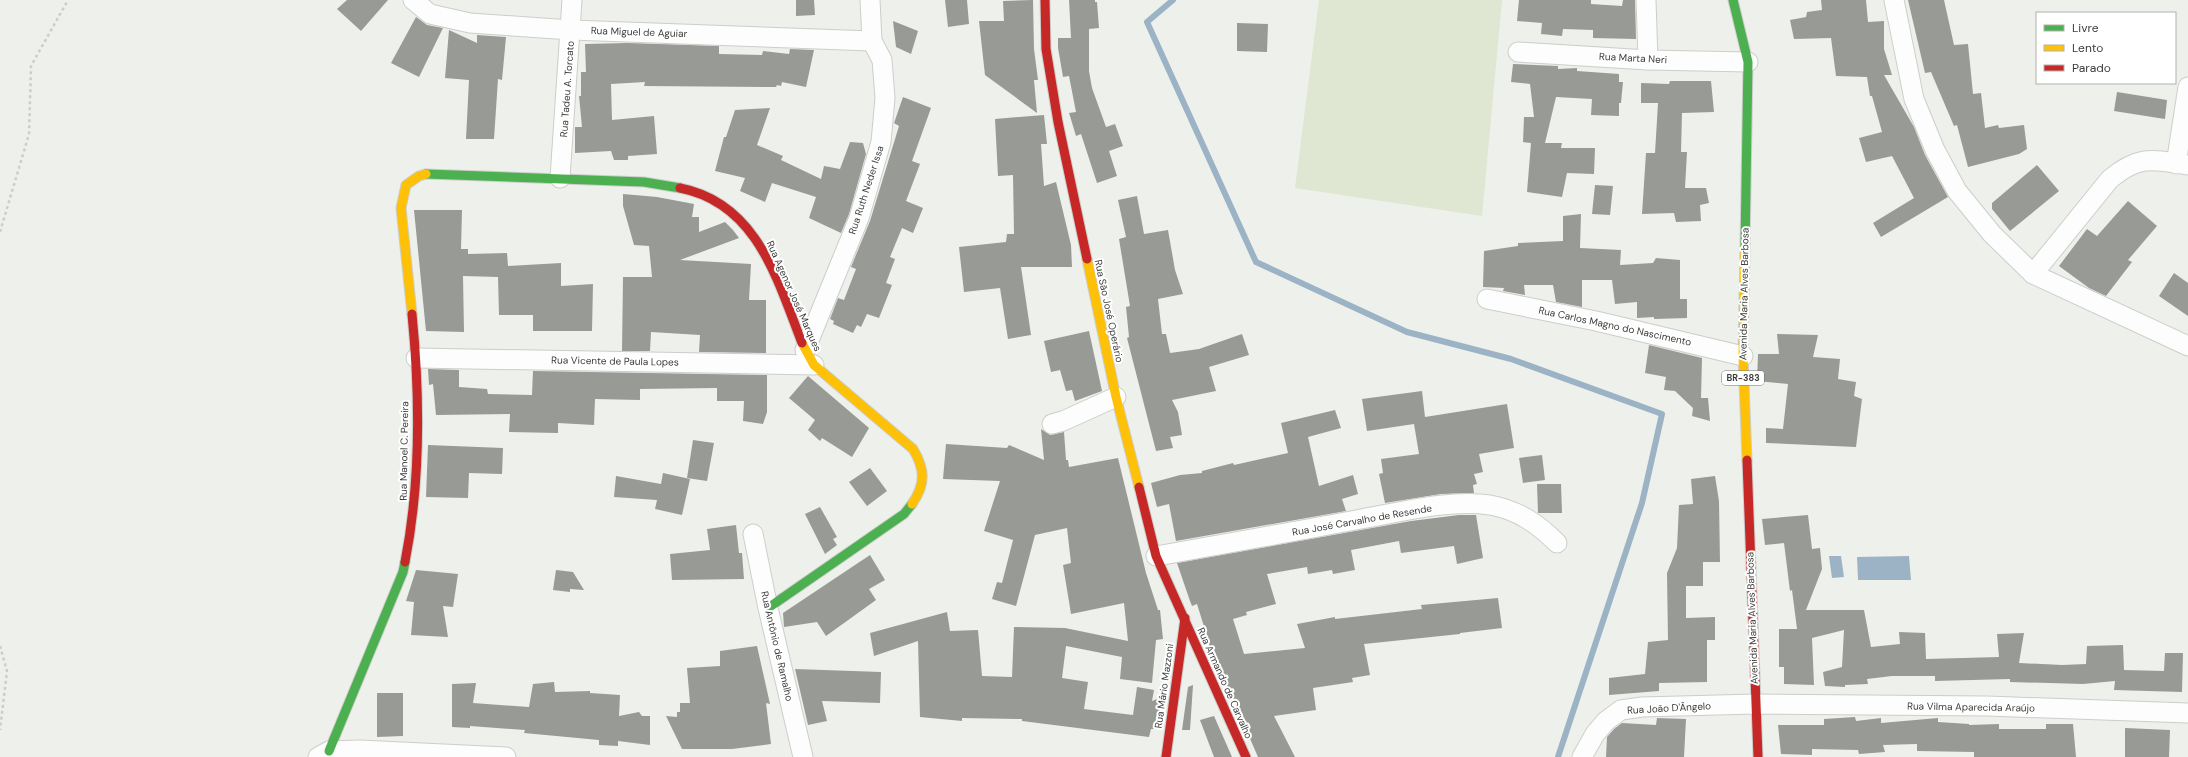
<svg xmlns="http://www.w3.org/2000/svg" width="2188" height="757" font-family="'DM Sans',sans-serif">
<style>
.green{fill:#dfe6d2}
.water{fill:#9bb3c4}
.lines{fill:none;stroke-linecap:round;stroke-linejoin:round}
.stream{stroke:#9bb3c4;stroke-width:6}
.building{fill:#989a96}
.street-casing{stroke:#ccceca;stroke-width:21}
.fast-casing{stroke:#ccceca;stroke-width:11}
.slow-casing{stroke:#ccceca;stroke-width:11}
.jam-casing{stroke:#ccceca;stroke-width:11}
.path{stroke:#cccdcc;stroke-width:2.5;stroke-dasharray:3 3;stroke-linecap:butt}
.street{stroke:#fcfdfc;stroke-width:19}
.fast{stroke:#4caf50;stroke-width:9}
.slow{stroke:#ffc107;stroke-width:9}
.jam{stroke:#c62828;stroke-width:9}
.labels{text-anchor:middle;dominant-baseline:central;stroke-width:4;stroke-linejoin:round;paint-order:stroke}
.shield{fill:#fff;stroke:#767775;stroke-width:1}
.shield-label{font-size:9px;font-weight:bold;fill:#3c3d3a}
.street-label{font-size:10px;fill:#3c3d3a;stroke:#fff}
</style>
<rect width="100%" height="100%" fill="#eef0eb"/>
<!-- green -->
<polygon class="green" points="1319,0 1502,0 1482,216 1295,188"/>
<!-- water -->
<g class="water">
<polygon points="1829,556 1841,556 1844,577 1832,578"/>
<polygon points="1909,556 1911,580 1858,580 1857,557"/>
</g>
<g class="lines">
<!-- stream -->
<polyline class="stream" points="1173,0 1147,22 1256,262 1407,332 1511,359 1662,414 1642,503 1558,757"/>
</g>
<!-- building -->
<g class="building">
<polygon points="347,0 388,0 361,31 337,9"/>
<polygon points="796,0 814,0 815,15 796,16"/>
<polygon points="945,0 967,0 969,24 948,27"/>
<polygon points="1033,0 1034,49 1038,80 1034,80 1037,113 985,75 979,21 1004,21 1003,1"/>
<polygon points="1069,0 1095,0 1095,2 1097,2 1099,28 1089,29 1089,71 1092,88 1106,127 1115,124 1123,146 1109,151 1117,176 1097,183 1081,134 1076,136 1070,116 1069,113 1076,112 1069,76 1063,77 1058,48 1058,38 1071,38"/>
<polygon points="1519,0 1591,0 1591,4 1622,6 1623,0 1635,0 1636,39 1593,38 1593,30 1563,29 1562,36 1541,34 1542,23 1517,21"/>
<polygon points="1821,0 1866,0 1868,22 1884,21 1884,49 1892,75 1884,75 1914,127 1925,155 1948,197 1881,237 1873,223 1914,198 1892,156 1866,162 1859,138 1882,132 1872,96 1870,96 1867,77 1836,76 1831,38 1794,39 1790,20 1806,17 1807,12 1822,10"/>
<polygon points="1908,0 1944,0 1954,45 1968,44 1973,94 1981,93 1985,128 1998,125 1999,128 2024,125 2027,149 2019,154 1968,167 1957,125 1954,126 1931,72 1925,73"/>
<polygon points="416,17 427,25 443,28 419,77 391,63"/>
<polygon points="893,21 918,31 911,54 896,47"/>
<polygon points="1237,23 1268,24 1267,52 1237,51"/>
<polygon points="449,30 477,43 477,35 506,37 502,80 498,79 494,139 466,139 469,80 445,78"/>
<polygon points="627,43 719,46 719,54 762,55 763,51 789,54 790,49 814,50 806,87 782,82 781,86 777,85 776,87 644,86 645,82 611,84 612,120 654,116 657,154 628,156 628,160 614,160 611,151 575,153 575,127 582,127 579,96 581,96 581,72 586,72 585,44"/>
<polygon points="1513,64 1558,66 1558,69 1577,68 1577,71 1619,74 1619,82 1623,82 1621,103 1619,103 1619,116 1591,115 1592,99 1556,97 1545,143 1562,143 1561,148 1595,148 1594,174 1567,173 1562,197 1527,192 1531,143 1523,142 1524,117 1534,117 1530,84 1511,82"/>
<polygon points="1670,81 1711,81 1714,112 1682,113 1681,152 1687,152 1685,188 1706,188 1709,203 1700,205 1701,221 1676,222 1674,213 1642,214 1646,153 1655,153 1658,103 1641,103 1641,83 1669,84"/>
<polygon points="2117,92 2167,100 2165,119 2114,111"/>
<polygon points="903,97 931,108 912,161 920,164 906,201 923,208 913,233 902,228 890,257 895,259 886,283 892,285 879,318 867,314 861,327 857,325 853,333 833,324 834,321 830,319 838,298 844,300 856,269 851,267 870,221 899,126 894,123"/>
<polygon points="770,108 757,145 783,156 781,160 821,179 824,166 840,169 850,142 863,143 866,154 849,214 841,233 809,218 816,197 772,183 765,202 740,191 745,178 715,171 724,137 726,137 735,110"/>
<polygon points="1044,115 1047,144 1041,144 1044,186 1056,182 1071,245 1072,267 1021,267 1031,335 1008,339 1000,288 964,292 959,247 1006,242 1007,234 1014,234 1013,175 998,176 995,119"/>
<polygon points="2037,165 2059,191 2010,231 1992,209 1992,203"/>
<polygon points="1595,185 1613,186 1610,215 1592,214"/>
<polygon points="623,194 657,197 694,204 692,217 699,217 699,232 725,222 733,230 739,238 680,260 751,264 749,300 766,300 766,353 699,352 700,335 651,332 650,351 622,351 623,277 652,277 649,246 634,245 623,206"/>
<polygon points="1137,196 1144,234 1168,230 1175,270 1183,294 1158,299 1162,334 1166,334 1170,353 1199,349 1242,334 1249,355 1209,367 1216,391 1172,400 1178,412 1182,435 1170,437 1173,448 1156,451 1127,338 1129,337 1126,307 1130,306 1119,239 1126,237 1118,200"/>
<polygon points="2128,201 2157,226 2128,260 2132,262 2106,296 2089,288 2059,266 2087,229 2097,236"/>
<polygon points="414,210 462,210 461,249 468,249 468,254 507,253 508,266 561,263 561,286 593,284 592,331 533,331 533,315 499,315 498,277 463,276 464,332 426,331"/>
<polygon points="1581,214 1580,248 1621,250 1620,265 1653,263 1656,258 1680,260 1680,299 1687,299 1687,318 1654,319 1654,317 1637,318 1637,302 1615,304 1612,280 1582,280 1582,307 1556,302 1553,285 1524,285 1525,295 1503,291 1504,288 1483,287 1484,251 1518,246 1518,243 1563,241 1563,216"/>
<polygon points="2174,273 2188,283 2188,316 2159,296"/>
<polygon points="1089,331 1102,391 1075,401 1072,390 1066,391 1060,370 1051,372 1044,341"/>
<polygon points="1777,334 1818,335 1813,357 1840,359 1838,379 1856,382 1854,396 1862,399 1856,447 1766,443 1766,428 1783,429 1788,384 1757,381 1758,354 1779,354"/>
<polygon points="1649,345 1702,358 1701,398 1708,398 1710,421 1692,416 1693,408 1675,391 1664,390 1666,377 1645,373"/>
<polygon points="428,369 459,370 459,387 487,389 488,394 532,395 533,371 767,375 767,412 763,424 743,421 744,401 717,401 717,388 640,389 640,400 595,399 594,425 558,423 558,433 509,432 510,414 436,415 433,384 429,385"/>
<polygon points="808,376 869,428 852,457 822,438 820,441 808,430 815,420 789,398"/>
<polygon points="1422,391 1425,417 1507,404 1514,448 1479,454 1483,472 1474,474 1477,484 1473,485 1474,493 1441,494 1385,503 1379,474 1383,473 1381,459 1419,454 1414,424 1367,431 1362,399"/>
<polygon points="1335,410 1341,428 1308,437 1319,486 1353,475 1358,494 1342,499 1346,511 1176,541 1169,504 1157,507 1151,483 1180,475 1202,473 1202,471 1233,463 1234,465 1288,453 1281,423"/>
<polygon points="1041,429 1050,435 1064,432 1066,460 1068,460 1069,467 1118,458 1146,573 1158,610 1160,610 1163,639 1156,640 1152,683 1120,679 1122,657 1066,646 1062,678 1088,682 1084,709 1133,715 1137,687 1154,690 1152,701 1162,697 1157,729 1151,729 1149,737 1022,721 1022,719 962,718 962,721 920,717 918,641 874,656 870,633 947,612 950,631 978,630 982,676 1012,677 1014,627 1065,628 1128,641 1124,603 1071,614 1063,565 1071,563 1067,528 1035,535 1016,606 992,599 997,582 1002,583 1013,540 984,531 1000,481 943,479 946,444 1007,448 1009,445 1044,460"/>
<polygon points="693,440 714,443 707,481 687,478"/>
<polygon points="428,445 503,448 502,474 469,473 468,498 426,497"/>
<polygon points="1542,455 1545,480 1523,483 1519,458"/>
<polygon points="870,468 887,491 867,506 849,482"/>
<polygon points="663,473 690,479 682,515 655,509 657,500 614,497 616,476 661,484"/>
<polygon points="1715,476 1719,501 1720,562 1703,562 1703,586 1686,586 1686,618 1715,617 1715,640 1707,640 1707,682 1659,683 1659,691 1609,695 1609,678 1645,674 1648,642 1668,640 1667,573 1677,548 1679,505 1693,504 1691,479"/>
<polygon points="1537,484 1561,484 1562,513 1538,513"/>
<polygon points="820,507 837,537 833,539 837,545 825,554 805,514"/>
<polygon points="1459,515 1476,515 1483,558 1457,564 1454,546 1401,553 1399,541 1351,550 1355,570 1333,574 1332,570 1308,574 1307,567 1267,574 1276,604 1246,612 1247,615 1233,619 1244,654 1305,648 1297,624 1335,617 1335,619 1422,609 1421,605 1498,598 1502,628 1460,633 1460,634 1364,644 1370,675 1352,678 1353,682 1313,688 1316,710 1274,716 1295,757 1258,757 1204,633 1206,633 1197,604 1192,606 1190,601 1177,563 1411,521"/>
<polygon points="1808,515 1812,549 1820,548 1822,569 1806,610 1864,610 1871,647 1900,644 1899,632 1925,633 1926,659 1999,657 1997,634 2024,633 2019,663 2062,665 2086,664 2087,646 2123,645 2124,670 2164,671 2165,653 2183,653 2182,692 2114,690 2115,681 2083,684 2010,682 2010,679 1935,681 1935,676 1892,676 1867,679 1868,684 1845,685 1845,687 1825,686 1823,672 1842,667 1844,630 1812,638 1814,685 1784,684 1784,667 1779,667 1779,629 1797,629 1792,590 1790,591 1784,543 1765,545 1762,519"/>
<polygon points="736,525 739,553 742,553 744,579 672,580 670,554 710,550 707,529"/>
<polygon points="870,555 885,580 869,589 876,600 826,636 817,622 784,627 783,613"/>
<polygon points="416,570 458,574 453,607 443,606 448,637 411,635 414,602 406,601"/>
<polygon points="556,570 573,572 584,590 570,589 570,592 553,590"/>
<polygon points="757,646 770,704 766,703 771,744 732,749 682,749 666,716 677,717 677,712 680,712 680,703 690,703 687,668 720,666 720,651"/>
<polygon points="795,669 881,672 880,703 822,701 827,721 808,725"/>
<polygon points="554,682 555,692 590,691 590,693 620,695 619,716 639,712 642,716 650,716 650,745 618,741 618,746 599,745 599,740 524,733 525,730 470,726 470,728 452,727 452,684 476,683 473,703 529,707 533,684"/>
<polygon points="1193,685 1190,730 1182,730 1188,687"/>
<polygon points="377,693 403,693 403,736 377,737"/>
<polygon points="1214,716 1232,757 1214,757 1200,720"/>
<polygon points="1855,717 1856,721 1881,718 1881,723 1938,718 1938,722 1969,724 1969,725 1999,724 1999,729 2046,729 2046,724 2073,724 2076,757 1974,757 1974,752 1917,751 1917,744 1883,745 1885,752 1859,754 1858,750 1812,749 1812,755 1781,754 1778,725 1824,725 1824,719"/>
<polygon points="1657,718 1686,719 1684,757 1606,757 1607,737 1614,729 1622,723 1656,725"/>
<polygon points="2125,728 2170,730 2169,757 2125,757"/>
</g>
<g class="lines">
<defs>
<g id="street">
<polyline points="413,0 430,14 470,23 571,30 872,41"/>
<polyline points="1646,0 1648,60"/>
<polyline points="1894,0 1914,99 1935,150 1957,191 1992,234 2033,274 2188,346"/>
<polyline points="1518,52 1648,60 1748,62"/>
<polyline points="2176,164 2188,87"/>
<polyline points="560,178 572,0"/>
<path d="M 2033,274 L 2110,179 C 2140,154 2152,160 2188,165"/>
<polyline points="1487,299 1596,321 1743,356"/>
<polyline points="805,350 859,218 881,142 885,98 882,60 872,41 870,0"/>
<polyline points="416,358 814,365"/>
<polyline points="1052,424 1063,421 1116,397"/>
<polyline points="753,534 768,608 803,757"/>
<path d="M 1156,556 C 1224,544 1293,532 1361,519 C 1401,512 1450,499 1490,505 C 1518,510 1538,524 1557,543"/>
<polyline points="318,757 329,751 360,750 506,757"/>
<polyline points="1582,757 1595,734 1606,721 1621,710 1642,707 1755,704 1987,706 2188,713"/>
</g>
<g id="fast">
<polyline points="1733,0 1748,62 1745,248"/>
<polyline points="426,174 644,182 680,188"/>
<polyline points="768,608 904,514 912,504"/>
<polyline points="329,751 403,572 405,562"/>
</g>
<g id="slow">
<polyline points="1745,248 1743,356 1747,460"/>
<polyline points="1087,259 1116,397 1139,487"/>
<polyline points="412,314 401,208 406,185 419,176 426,174"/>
<path d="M 802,343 L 814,365 L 913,449 C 925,469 926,484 912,504"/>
</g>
<g id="jam">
<polyline points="1045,0 1046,49 1058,122 1087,259"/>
<path d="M 680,188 C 757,203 777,279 802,343"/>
<polyline points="1747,460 1758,757"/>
<polyline points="1139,487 1156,556 1246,757"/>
<path d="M 405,562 C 421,481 420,395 412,314"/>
<polyline points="1166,757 1185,618"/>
</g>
</defs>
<!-- street casing -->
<use href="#street" class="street-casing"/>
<!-- fast casing -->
<use href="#fast" class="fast-casing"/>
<!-- slow casing -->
<use href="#slow" class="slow-casing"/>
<!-- jam casing -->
<use href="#jam" class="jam-casing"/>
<!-- path -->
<g class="path">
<polyline points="0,232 29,134 31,66 68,0"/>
<polyline points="0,646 7,671 0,730"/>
</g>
<!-- street -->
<use href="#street" class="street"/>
<!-- fast -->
<use href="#fast" class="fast"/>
<!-- slow -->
<use href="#slow" class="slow"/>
<!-- jam -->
<use href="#jam" class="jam"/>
</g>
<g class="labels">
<!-- shield labels -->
<rect class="shield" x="1722" y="371" width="42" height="14" rx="3"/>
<g class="shield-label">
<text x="1743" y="378">BR-383</text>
</g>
<!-- street labels -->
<g class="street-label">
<text transform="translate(639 32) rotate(2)">Rua Miguel de Aguiar</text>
<text transform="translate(1633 58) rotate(3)">Rua Marta Neri</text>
<text transform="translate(567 89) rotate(-86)">Rua Tadeu A. Torcato</text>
<text transform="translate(866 190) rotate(-72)">Rua Ruth Neder Issa</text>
<text transform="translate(1744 294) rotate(-89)">Avenida Maria Alves Barbosa</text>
<text transform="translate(794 296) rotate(66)">Rua Agenor José Marques</text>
<text transform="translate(1109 311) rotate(78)">Rua São José Operário</text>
<text transform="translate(1615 326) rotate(12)">Rua Carlos Magno do Nascimento</text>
<text transform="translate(615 361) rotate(1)">Rua Vicente de Paula Lopes</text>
<text transform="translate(404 451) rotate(-89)">Rua Manoel C. Pereira</text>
<text transform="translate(1362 520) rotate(-10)">Rua José Carvalho de Resende</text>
<text transform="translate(1752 618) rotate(-92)">Avenida Maria Alves Barbosa</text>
<text transform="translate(777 646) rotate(77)">Rua Antônio de Ramalho</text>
<text transform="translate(1225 683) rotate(66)">Rua Armando de Carvalho</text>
<text transform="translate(1164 686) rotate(-82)">Rua Mário Mazzoni</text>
<text transform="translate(1971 707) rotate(1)">Rua Vilma Aparecida Araújo</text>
<text transform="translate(1669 708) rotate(-3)">Rua João D'Ângelo</text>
</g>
</g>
<!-- legend -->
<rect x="2036" y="12" width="140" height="72" fill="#ffffff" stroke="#b1b1b0"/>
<rect x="2044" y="25" width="20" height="6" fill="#4caf50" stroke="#b1b1b0"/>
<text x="2072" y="32" font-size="12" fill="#3c3d3a">Livre</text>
<rect x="2044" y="45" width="20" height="6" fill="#ffc107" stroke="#b1b1b0"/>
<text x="2072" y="52" font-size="12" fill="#3c3d3a">Lento</text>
<rect x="2044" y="65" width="20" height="6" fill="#c62828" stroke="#b1b1b0"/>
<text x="2072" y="72" font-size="12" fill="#3c3d3a">Parado</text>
</svg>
